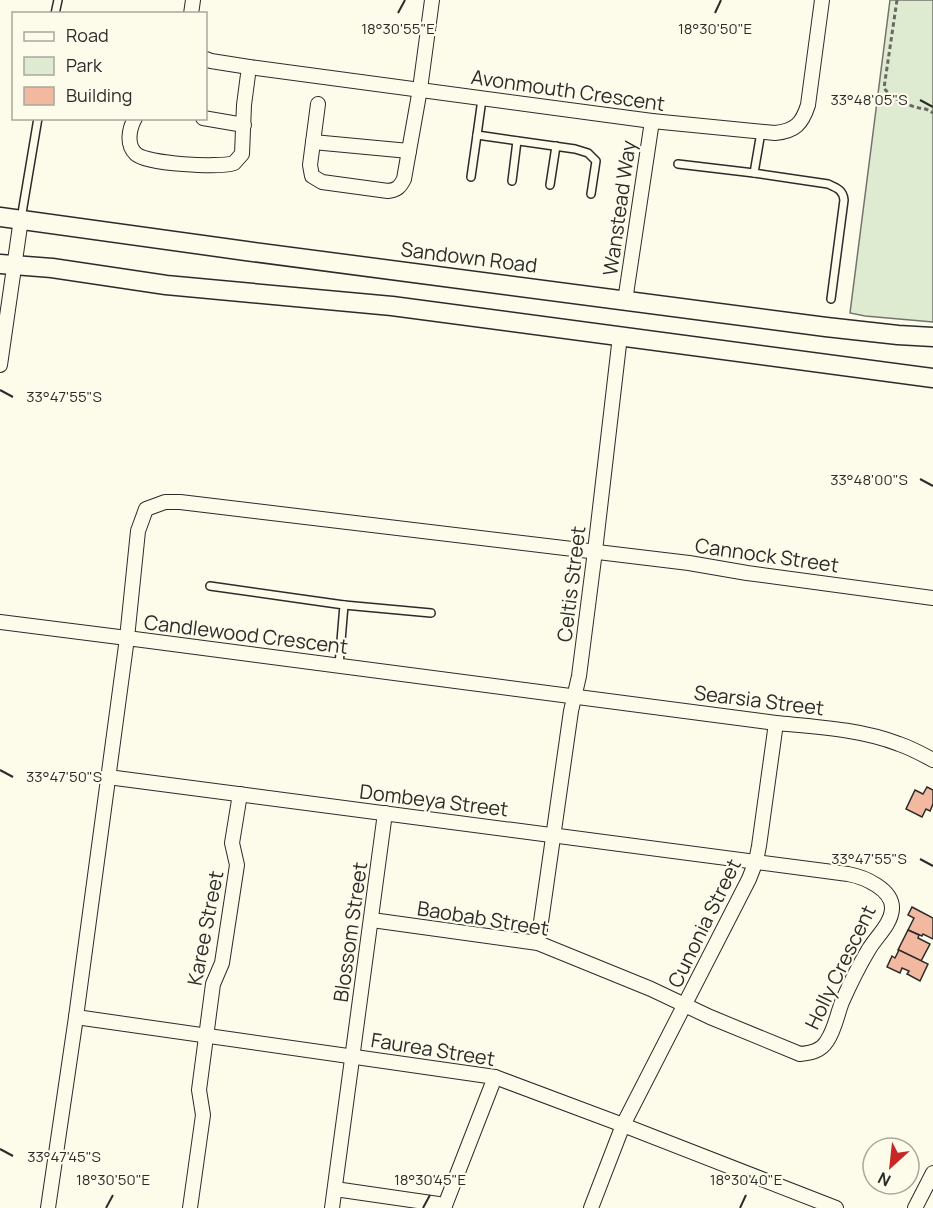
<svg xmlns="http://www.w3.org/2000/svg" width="933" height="1208" font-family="Manrope,sans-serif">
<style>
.green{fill:#deebd1;stroke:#74746e;stroke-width:1.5}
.building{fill:#f2b8a0;stroke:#2b2b2b;stroke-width:1.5}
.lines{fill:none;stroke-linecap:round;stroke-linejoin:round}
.lane-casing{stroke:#2b2b2b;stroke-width:10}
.street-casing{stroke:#2b2b2b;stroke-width:16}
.secondary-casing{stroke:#2b2b2b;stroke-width:21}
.path{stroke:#6a6964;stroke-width:3;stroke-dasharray:4.5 3;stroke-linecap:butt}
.lane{stroke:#fdfbea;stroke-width:7}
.street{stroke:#fdfbea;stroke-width:14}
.secondary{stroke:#fdfbea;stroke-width:18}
.ticks{fill:none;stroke:#2b2b2b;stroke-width:2}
.labels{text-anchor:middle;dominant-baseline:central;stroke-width:4.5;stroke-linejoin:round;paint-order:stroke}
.street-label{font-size:20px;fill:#2b2b2b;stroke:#fdfbea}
.ticks-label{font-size:15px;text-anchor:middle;fill:#2b2b2b;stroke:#fdfbea;stroke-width:4.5;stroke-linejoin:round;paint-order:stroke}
</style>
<rect width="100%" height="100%" fill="#fdfbea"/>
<!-- green -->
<polygon class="green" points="890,0 933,0 933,322 865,316 850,313"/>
<!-- building -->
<g class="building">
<polygon points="927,787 933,790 933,804 930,811 926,809 922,817 906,809 915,790 923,794"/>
<polygon points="912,907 933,918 933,939 923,934 922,936 908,930 914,918 908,915"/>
<polygon points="908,930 919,935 918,938 930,944 921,961 898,950"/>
<polygon points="899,950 928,964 920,981 907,974 909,971 902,968 900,973 887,967 892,956 895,958"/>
</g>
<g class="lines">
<defs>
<g id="lane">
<polyline points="55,14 58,0"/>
<path d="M 761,132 L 754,173 L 828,184 C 837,188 843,190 844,200 L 831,299"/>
<polyline points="477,135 482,99"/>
<polyline points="678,164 754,173"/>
<polyline points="471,177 477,135 575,149 588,153 596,161 591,194"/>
<polyline points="512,181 517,141"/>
<polyline points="550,185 556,146"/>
<polyline points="21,219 38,118"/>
<polyline points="210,586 344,605 339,665"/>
<polyline points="344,605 431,613"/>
</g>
<g id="street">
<polyline points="191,14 193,0"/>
<path d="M 206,59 L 211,61 L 249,67 L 652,121 L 775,133 C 795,131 802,124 808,105 L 822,0"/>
<path d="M 318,104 L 310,165 L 312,176 L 322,182 L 388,191 C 397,190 400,187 404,179 L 420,89 L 432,0"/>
<path d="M 135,118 C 129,129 126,145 136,154 C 147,164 219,168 234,163 L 242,154 L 244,105 L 249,67"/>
<polyline points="203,118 244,125"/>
<polyline points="313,142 409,151"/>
<polyline points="625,301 652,121"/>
<polyline points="0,365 21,219"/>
<polyline points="0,622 127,638 138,531 146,509 165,502 180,502 689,563 747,573 933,598"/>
<path d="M 108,777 L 848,874 C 864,877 893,889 892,909 C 891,924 877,936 869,949 C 860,964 849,986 842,1002 C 837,1015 835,1029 827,1041 C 821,1051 811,1053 800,1054 L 710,1017 L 651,989 L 538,943 L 372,920"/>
<polyline points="538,943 571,711 579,676 595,551 620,336"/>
<polyline points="76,1017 495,1077 623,1125 836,1208"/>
<polyline points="335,1189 445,1205"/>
<path d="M 48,1208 L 76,1017 L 127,638 L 776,723 C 817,727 860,729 899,744 C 911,748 922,754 933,760"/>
<polyline points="190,1208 203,1115 199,1090 213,984 222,963 237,865 232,843 240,794"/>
<polyline points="332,1208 385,813"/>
<polyline points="444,1208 495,1077"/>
<polyline points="591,1208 623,1125 749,879 756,861 759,846 776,723"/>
<polyline points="915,1208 933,1173"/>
</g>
<g id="secondary">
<polyline points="0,217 246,251 826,327 898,335 933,337"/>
<polyline points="0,264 52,268 166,285 392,306 933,378"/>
</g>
</defs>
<!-- lane casing -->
<use href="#lane" class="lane-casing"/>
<!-- street casing -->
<use href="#street" class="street-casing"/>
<!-- secondary casing -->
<use href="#secondary" class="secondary-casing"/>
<!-- path -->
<path class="path" d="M 897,0 L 884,88 C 891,98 907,105 919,108 C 925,109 928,109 933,113"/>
<!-- lane -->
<use href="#lane" class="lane"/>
<!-- street -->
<use href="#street" class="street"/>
<!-- secondary -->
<use href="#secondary" class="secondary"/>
</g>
<!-- ticks -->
<path class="ticks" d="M 398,13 L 405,0M 715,13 L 721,0M 920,100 L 933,107M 0,390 L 13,397M 920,479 L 933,486M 0,770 L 13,777M 920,859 L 933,866M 0,1149 L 13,1156M 106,1208 L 113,1195M 423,1208 L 430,1195M 740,1208 L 746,1195"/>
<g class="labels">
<!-- street labels -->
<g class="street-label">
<text transform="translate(568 90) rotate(8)">Avonmouth Crescent</text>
<text transform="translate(619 208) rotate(-82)">Wanstead Way</text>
<text transform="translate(469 257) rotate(7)">Sandown Road</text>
<text transform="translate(767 555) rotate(8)">Cannock Street</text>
<text transform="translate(571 584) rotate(-83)">Celtis Street</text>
<text transform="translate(246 634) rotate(7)">Candlewood Crescent</text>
<text transform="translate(759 700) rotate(7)">Searsia Street</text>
<text transform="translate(434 800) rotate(7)">Dombeya Street</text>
<text transform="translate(483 918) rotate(9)">Baobab Street</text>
<text transform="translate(704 923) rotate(-64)">Cunonia Street</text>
<text transform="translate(205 928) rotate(-79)">Karee Street</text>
<text transform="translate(350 932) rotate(-82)">Blossom Street</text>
<text transform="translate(840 967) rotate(-64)">Holly Crescent</text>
<text transform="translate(433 1049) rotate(9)">Faurea Street</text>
</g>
</g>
<g class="ticks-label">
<text x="398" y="34">18°30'55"E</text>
<text x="715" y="34">18°30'50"E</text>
<text x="869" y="105">33°48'05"S</text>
<text x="64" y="402">33°47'55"S</text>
<text x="869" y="485">33°48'00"S</text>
<text x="64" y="782">33°47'50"S</text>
<text x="869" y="864">33°47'55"S</text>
<text x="64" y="1162">33°47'45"S</text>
<text x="113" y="1185">18°30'50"E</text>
<text x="430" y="1185">18°30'45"E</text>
<text x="746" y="1185">18°30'40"E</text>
</g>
<!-- legend -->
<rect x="12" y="12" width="195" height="108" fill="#fdfbea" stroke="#a9a89e" stroke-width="1.5"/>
<rect x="24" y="32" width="30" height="9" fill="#fdfbea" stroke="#a9a89e" stroke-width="1.5"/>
<text x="66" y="42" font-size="18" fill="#2b2b2b">Road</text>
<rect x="24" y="57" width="30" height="18" fill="#deebd1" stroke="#a9a89e" stroke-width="1.5"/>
<text x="66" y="72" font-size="18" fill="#2b2b2b">Park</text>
<rect x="24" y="87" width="30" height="18" fill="#f2b8a0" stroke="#a9a89e" stroke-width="1.5"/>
<text x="66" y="102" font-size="18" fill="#2b2b2b">Building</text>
<!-- north arrow -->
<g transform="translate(891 1166) rotate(207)"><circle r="28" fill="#fdfbea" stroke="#a9a89e" stroke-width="1.5"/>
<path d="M0-4.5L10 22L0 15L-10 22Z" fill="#c62828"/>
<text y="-9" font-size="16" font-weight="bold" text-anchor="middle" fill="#2b2b2b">N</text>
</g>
</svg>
